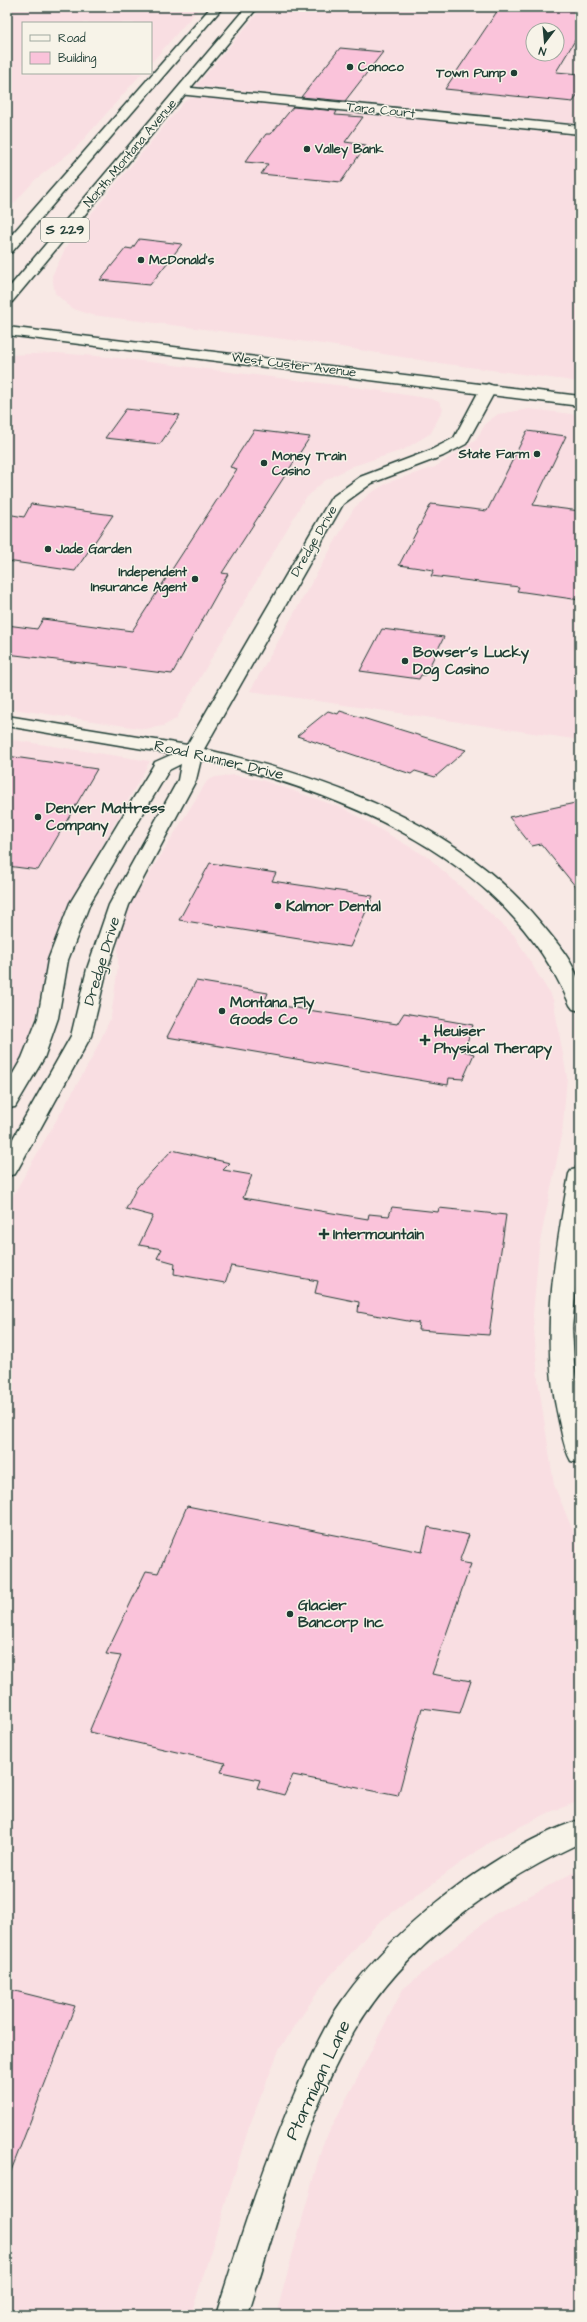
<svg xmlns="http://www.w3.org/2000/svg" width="587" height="2322" font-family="'Architects Daughter',sans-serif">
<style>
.built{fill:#f9dee2;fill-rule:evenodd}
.building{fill:#fac3da;stroke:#1f3d34;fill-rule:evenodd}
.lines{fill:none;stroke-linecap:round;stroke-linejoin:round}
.minor-casing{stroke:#1f3d34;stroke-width:3}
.major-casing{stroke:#1f3d34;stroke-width:3}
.minor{fill:#f7f3e8;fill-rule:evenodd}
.major{fill:#f7f3e8;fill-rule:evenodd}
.poi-dot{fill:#1f3d34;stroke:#f7f3e8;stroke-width:1.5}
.labels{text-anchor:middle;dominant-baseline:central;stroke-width:3;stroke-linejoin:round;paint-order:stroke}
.far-poi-label{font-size:13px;font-weight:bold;fill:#1f3d34;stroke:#f7f3e8;text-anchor:start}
.far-street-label{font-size:13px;fill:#1f3d34;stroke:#f7f3e8}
.shield{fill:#f7f3e8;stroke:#60746a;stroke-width:1}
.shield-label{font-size:14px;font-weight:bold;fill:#1f3d34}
.poi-label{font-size:15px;font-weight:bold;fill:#1f3d34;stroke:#f7f3e8;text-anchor:start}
.street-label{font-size:15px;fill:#1f3d34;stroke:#f7f3e8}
.near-street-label{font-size:18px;fill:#1f3d34;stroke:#f7f3e8}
</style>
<rect width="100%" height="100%" fill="#f8e9e5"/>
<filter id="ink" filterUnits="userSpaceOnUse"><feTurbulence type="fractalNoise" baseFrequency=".025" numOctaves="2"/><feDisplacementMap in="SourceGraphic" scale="8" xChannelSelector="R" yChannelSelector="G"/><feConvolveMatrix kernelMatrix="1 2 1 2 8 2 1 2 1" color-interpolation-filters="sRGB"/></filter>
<g filter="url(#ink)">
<!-- built -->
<g class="built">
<polygon points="7,7 200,7 151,63 151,23 23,23 23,73 142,73 76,148 36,179 7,211"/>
<path d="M 263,7 L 580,7 L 580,124 L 196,86 ZM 533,30 L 557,30 L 557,54 L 533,54 Z"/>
<polygon points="205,97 580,136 580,382 432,362 323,344 92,315 71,308 55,293 52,276 70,239 184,102 190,98"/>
<polygon points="56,353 109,357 361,388 432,399 439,402 443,409 431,433 403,450 353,466 324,481 304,500 176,719 163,726 145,729 7,708 7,355"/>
<polygon points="529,409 580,415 580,740 250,691 354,508 369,494 389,482 435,467 476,440 486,423 498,414"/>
<polygon points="7,739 150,761 77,891 48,958 30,1042 7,1080"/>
<polygon points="234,775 262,780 345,809 429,858 514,935 553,999 567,1077 562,1135 539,1246 533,1315 538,1380 554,1485 580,1548 580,1801 550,1812 491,1841 378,1923 323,1984 279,2050 249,2127 191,2315 7,2315 7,1206 92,1058 111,1017 118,966 118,936 133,900 207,781 215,777"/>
<polygon points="580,1869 580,2315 276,2315 322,2146 403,1989 493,1915"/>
</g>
<!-- building -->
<g class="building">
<path d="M 500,7 L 580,7 L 580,32 L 556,72 L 580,74 L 580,90 L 573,102 L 445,89 ZM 533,30 L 557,30 L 557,54 L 533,54 Z"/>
<polygon points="340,48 383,52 345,101 301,97"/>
<polygon points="293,107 337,111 335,115 363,117 345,142 366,145 341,182 261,174 268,164 245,162 266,134 271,134"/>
<polygon points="139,239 182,244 150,285 100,280 126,248 132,249"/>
<polygon points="126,409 180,415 160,444 105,438"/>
<polygon points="254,430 310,437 222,573 228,574 172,674 7,654 7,625 37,629 43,619 132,631 237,469 230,467"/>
<polygon points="527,431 566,436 533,505 580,511 580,600 517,591 519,587 431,576 434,570 399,565 431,504 487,511"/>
<polygon points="31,504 113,515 75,571 7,561 7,514 24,517"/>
<polygon points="382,629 444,637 425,675 421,675 419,679 360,671"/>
<polygon points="328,711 338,714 340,711 466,750 435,777 415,771 411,774 297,736"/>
<polygon points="7,756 97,769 38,870 7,866"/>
<polygon points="580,802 580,892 541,844 532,846 509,817"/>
<polygon points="210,863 276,873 272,881 373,896 350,947 179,920"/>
<polygon points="196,981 268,993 264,1003 397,1024 404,1013 473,1025 464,1051 474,1054 463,1079 449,1078 448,1085 167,1037"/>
<polygon points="172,1150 230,1163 223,1170 252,1175 243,1198 368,1219 369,1214 389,1216 392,1207 438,1212 439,1208 506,1215 489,1335 418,1330 419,1323 358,1312 359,1302 315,1293 318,1281 231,1266 225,1283 174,1274 175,1263 157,1258 162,1249 139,1245 153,1216 126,1209 137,1187"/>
<polygon points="187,1506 422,1552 428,1527 469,1535 459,1562 471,1564 432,1674 471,1681 460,1713 422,1708 398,1796 293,1775 284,1795 257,1788 260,1780 221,1772 225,1763 89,1732 121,1656 106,1654 146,1571 158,1573"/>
<polygon points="7,1989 75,2006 9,2176 7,2175"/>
</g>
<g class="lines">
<defs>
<g id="minor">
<polygon points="182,87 580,126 580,134 178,94 176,91"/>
<path d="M 488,384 L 493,386 L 496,389 L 466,444 L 443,456 L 372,483 L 343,504 L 204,749 C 327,778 455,821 539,921 C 553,938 572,959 579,981 C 582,989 580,1002 580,1011 L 573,1009 L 570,1005 C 507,858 346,794 201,759 L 196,780 L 129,905 L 107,969 L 91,1036 L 18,1169 L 15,1174 L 7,1176 L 7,1149 L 71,1036 L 87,969 L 109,905 L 178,780 L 181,764 L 169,770 L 90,903 L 68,960 L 58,1018 L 44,1058 L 15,1107 L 7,1108 L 7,1084 L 22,1058 L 38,1018 L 48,960 L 70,903 L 153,766 L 155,762 L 173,754 L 7,726 L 7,716 L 187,745 L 331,498 L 360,477 L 431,450 L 454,438 L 480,389 L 483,386 Z"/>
<path d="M 580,1167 L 580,1244 L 572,1328 L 574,1363 L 580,1407 L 580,1463 L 571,1461 C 564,1449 562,1434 559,1421 C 539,1338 555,1256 569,1174 L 572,1169 Z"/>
<path d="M 580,1820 L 580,1843 C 492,1884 406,1945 355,2030 C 306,2112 277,2223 248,2315 L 216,2315 C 241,2236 266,2157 300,2081 C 312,2054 324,2026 342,2001 C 375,1954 417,1916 464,1882 C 499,1857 539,1833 580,1820 Z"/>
</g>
<g id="major">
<polygon points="211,7 223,7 12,252 7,253 7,240"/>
<polygon points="246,7 258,7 12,302 7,303 7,290"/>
<polygon points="7,327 580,396 580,406 7,335"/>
</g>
</defs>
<!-- minor casing -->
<use href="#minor" class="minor-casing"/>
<!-- major casing -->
<use href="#major" class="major-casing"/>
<!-- minor -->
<use href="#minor" class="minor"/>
<!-- major -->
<use href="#major" class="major"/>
</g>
</g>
<!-- markers -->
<g class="poi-dot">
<circle cx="350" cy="67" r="4"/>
<circle cx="514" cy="73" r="4"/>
<circle cx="307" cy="149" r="4"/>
<circle cx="141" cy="260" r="4"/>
<circle cx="537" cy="454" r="4"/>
<circle cx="264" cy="463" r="4"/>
<circle cx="48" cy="549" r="4"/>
<circle cx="195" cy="579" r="4"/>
<circle cx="405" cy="661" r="4"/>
<circle cx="38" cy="817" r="4"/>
<circle cx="278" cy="906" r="4"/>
<circle cx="222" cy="1011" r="4"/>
<path d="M423 1034h4v4h4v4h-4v4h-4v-4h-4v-4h4z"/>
<path d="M322 1228h4v4h4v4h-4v4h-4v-4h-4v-4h4z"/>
<circle cx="290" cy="1614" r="4"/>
</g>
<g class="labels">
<!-- far-poi labels -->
<g class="far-poi-label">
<text x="358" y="67">Conoco</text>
<text x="506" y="73" text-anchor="end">Town Pump</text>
<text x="315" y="149">Valley Bank</text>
<text x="149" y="260">McDonald's</text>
<text x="529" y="454" text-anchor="end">State Farm</text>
<text x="272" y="456">Money Train<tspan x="272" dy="15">Casino</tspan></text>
<text x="56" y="549">Jade Garden</text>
<text x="187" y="572" text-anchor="end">Independent<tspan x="187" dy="15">Insurance Agent</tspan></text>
</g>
<!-- far-street labels -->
<g class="far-street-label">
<text transform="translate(381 110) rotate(6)">Tara Court</text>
<text transform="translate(130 153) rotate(-50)">North Montana Avenue</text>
<text transform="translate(294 365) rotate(7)">West Custer Avenue</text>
<text transform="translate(314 541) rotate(-60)">Dredge Drive</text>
</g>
<!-- shield labels -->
<rect class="shield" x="41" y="218" width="48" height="24" rx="3"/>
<g class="shield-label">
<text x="65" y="230">S 229</text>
</g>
<!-- poi labels -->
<g class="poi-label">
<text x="413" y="652">Bowser's Lucky<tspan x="413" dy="17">Dog Casino</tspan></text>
<text x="46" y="808">Denver Mattress<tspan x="46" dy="17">Company</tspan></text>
<text x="286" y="906">Kalmor Dental</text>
<text x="230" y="1002">Montana Fly<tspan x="230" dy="17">Goods Co</tspan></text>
<text x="434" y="1031">Heuiser<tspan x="434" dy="17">Physical Therapy</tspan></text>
<text x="333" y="1234">Intermountain</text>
<text x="298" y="1605">Glacier<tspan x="298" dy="17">Bancorp Inc</tspan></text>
</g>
<!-- street labels -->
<g class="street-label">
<text transform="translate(219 760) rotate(13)">Road Runner Drive</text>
<text transform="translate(102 961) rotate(-73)">Dredge Drive</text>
</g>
<!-- near-street labels -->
<g class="near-street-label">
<text transform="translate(318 2080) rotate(-65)">Ptarmigan Lane</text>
</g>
</g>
<!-- margin -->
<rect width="587" height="2322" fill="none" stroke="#f7f3e8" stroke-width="24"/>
<rect x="12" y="12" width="563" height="2298" fill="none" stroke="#1f3d34" stroke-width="1.5" filter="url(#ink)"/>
<!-- legend -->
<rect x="22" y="22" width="130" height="52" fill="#f7f3e8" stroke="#a1aaa0"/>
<rect x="30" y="35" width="20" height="6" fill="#f7f3e8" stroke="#a1aaa0"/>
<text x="58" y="42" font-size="12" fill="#1f3d34">Road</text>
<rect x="30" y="52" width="20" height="12" fill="#fac3da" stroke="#a1aaa0"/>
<text x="58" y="62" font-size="12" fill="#1f3d34">Building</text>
<!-- north arrow -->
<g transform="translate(545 42) rotate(196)"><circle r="19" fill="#f7f3e8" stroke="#a1aaa0"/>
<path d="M0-3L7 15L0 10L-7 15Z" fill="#1f3d34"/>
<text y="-6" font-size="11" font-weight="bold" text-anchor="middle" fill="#1f3d34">N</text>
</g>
</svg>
